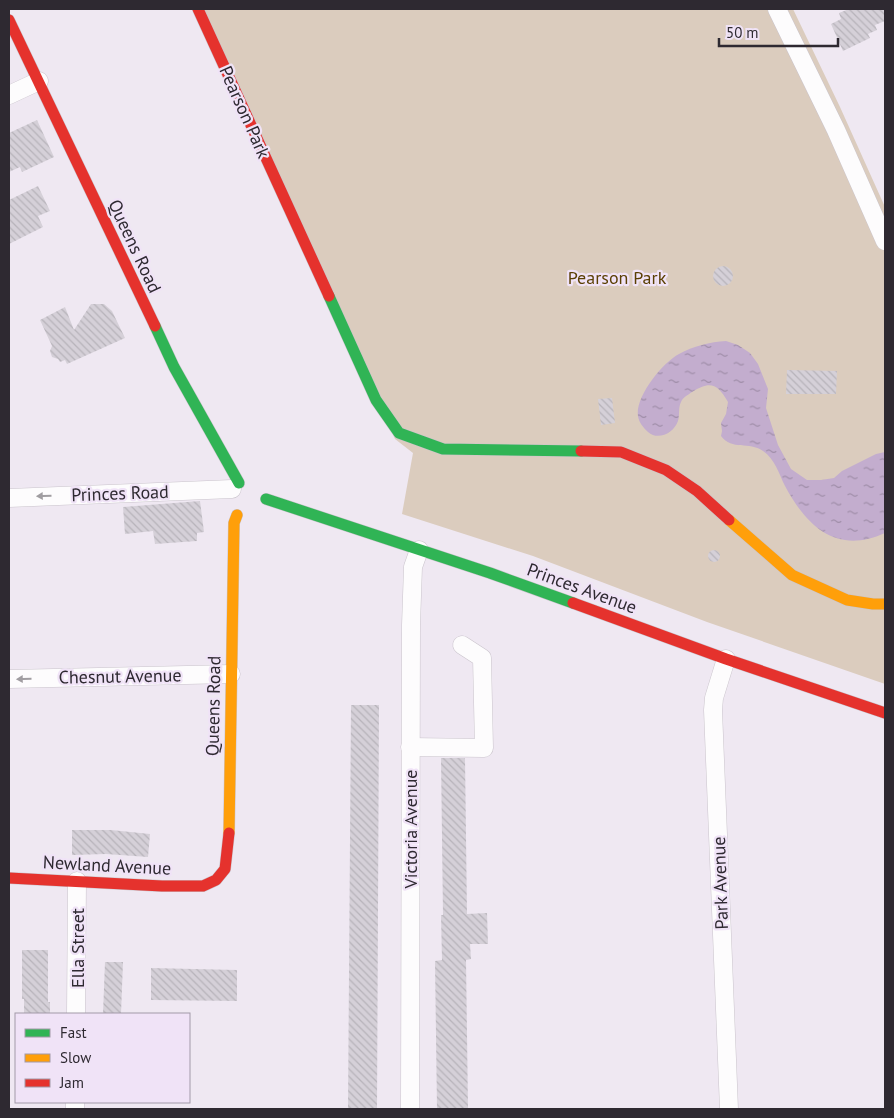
<svg xmlns="http://www.w3.org/2000/svg" width="894" height="1118" font-family="'PT Sans',sans-serif">
<style>
.green{fill:#dbccbe}
.water{fill:url(#water-ripples)}
.building{fill:url(#building-back-hatch)}
.lines{fill:none;stroke-linecap:round;stroke-linejoin:round}
.street-casing{stroke:#cac4cc;stroke-width:19}
.fast-casing{stroke:#cac4cc;stroke-width:12}
.slow-casing{stroke:#cac4cc;stroke-width:12}
.jam-casing{stroke:#cac4cc;stroke-width:12}
.street{stroke:#fdfcfd;stroke-width:18}
.fast{stroke:#30b455;stroke-width:11}
.slow{stroke:#ff9f0a;stroke-width:11}
.jam{stroke:#e5322d;stroke-width:11}
.oneway{fill:#a09da1}
.labels{text-anchor:middle;dominant-baseline:central;stroke-width:4.5;stroke-linejoin:round;paint-order:stroke}
.street-label{font-size:18px;fill:#2e2931;stroke:#f0e3f7}
.park-label{font-size:18px;fill:#5a3f03;stroke:#f0e3f7}
</style>
<defs>
<pattern id="water-ripples" width="26" height="14" patternUnits="userSpaceOnUse" patternTransform="scale(1.25)"><rect width="26" height="14" fill="#c3adce"/><path d="M2 4q2-2 4 0t4 0M15 11q2-2 4 0t4 0" fill="none" stroke="#9f8da8"/></pattern>
<pattern id="building-back-hatch" width="6" height="6" patternUnits="userSpaceOnUse" patternTransform="scale(1.25)"><rect width="6" height="6" fill="#d5d0d8"/><path d="M-1 5l2 2M0 0l6 6M5-1l2 2" fill="none" stroke="#b7b3ba"/></pattern>
</defs>
<rect width="100%" height="100%" fill="#efe8f2"/>
<!-- green -->
<polygon class="green" points="197,9 793,9 840,107 885,207 885,684 707,622 533,556 402,514 413,453 395,439"/>
<!-- water -->
<path class="water" d="M 726,341 L 738,345 L 750,353 L 758,364 L 768,389 L 766,408 L 778,445 L 791,469 L 807,480 L 821,480 L 834,478 L 842,471 L 876,454 L 885,452 L 885,533 C 837,555 807,527 785,486 C 779,474 775,459 763,451 C 749,441 732,451 721,436 L 722,431 L 721,423 L 726,414 L 728,402 C 717,383 710,381 692,392 C 688,395 683,397 681,402 C 678,408 680,415 678,421 C 674,433 658,441 648,432 C 643,427 639,423 638,416 C 635,397 662,363 679,354 C 693,346 710,342 726,341 Z"/>
<!-- building -->
<g class="building">
<polygon points="849,9 885,9 885,21 875,25 877,30 868,34 870,38 843,51 831,24 841,19 839,13"/>
<polygon points="37,120 54,157 22,172 20,167 9,172 9,133"/>
<polygon points="38,186 50,211 38,216 43,227 9,244 9,200"/>
<circle cx="723" cy="276" r="10"/>
<polygon points="91,304 104,304 112,311 125,338 67,364 65,360 60,362 58,359 52,357 50,351 52,346 40,320 65,307 74,330"/>
<polygon points="787,370 837,371 836,394 786,394"/>
<polygon points="612,398 615,423 601,425 598,399"/>
<polygon points="200,501 204,532 197,533 197,541 155,544 153,531 125,534 123,507"/>
<circle cx="714" cy="556" r="6"/>
<polygon points="351,705 379,705 377,1109 348,1109"/>
<polygon points="441,758 465,758 467,914 487,913 488,944 470,944 471,959 466,960 468,1109 437,1109 435,961 442,960 441,915 443,915"/>
<polygon points="72,830 111,830 150,834 148,857 106,854 72,855"/>
<polygon points="22,950 48,950 48,1002 50,1002 50,1014 24,1014 24,999 22,999"/>
<polygon points="105,962 123,962 121,1014 103,1014"/>
<polygon points="151,968 237,970 237,1001 151,1000"/>
</g>
<g class="lines">
<defs>
<g id="street">
<polyline points="777,9 836,130 885,241"/>
<polyline points="9,95 39,81"/>
<polyline points="9,498 232,489"/>
<polyline points="726,659 714,698 713,710 729,1109"/>
<polyline points="9,679 231,674"/>
<polyline points="410,747 484,748 482,658 462,645"/>
<polyline points="76,1014 77,881"/>
<polyline points="75,1109 75,1102"/>
<polyline points="410,1109 411,625 413,567 419,550"/>
</g>
<g id="fast">
<polyline points="329,296 376,400 399,433 443,449 581,451"/>
<polyline points="155,326 174,367 239,483"/>
<polyline points="266,499 490,573 573,603"/>
</g>
<g id="slow">
<polyline points="729,520 792,575 847,600 873,604 885,604"/>
<polyline points="229,833 234,523 237,515"/>
</g>
<g id="jam">
<polyline points="198,9 329,296"/>
<polyline points="9,20 155,326"/>
<polyline points="581,451 621,452 666,470 697,491 729,520"/>
<polyline points="573,603 726,659 885,713"/>
<polyline points="9,878 162,886 203,886 216,880 225,869 229,833"/>
</g>
</defs>
<!-- street casing -->
<use href="#street" class="street-casing"/>
<!-- fast casing -->
<use href="#fast" class="fast-casing"/>
<!-- slow casing -->
<use href="#slow" class="slow-casing"/>
<!-- jam casing -->
<use href="#jam" class="jam-casing"/>
<!-- street -->
<use href="#street" class="street"/>
<!-- fast -->
<use href="#fast" class="fast"/>
<!-- slow -->
<use href="#slow" class="slow"/>
<!-- jam -->
<use href="#jam" class="jam"/>
</g>
<!-- one-way arrows -->
<defs><path id="oneway-solid" d="M-6-.8H1V-3.2L6.5 0L1 3.2V.8H-6Z" transform="scale(1.25)"/></defs>
<g class="oneway">
<use href="#oneway-solid" transform="translate(44 496) rotate(178)"/>
<use href="#oneway-solid" transform="translate(24 679) rotate(179)"/>
</g>
<g class="labels">
<!-- street labels -->
<g class="street-label">
<text transform="translate(245 112) rotate(66)">Pearson Park</text>
<text transform="translate(135 246) rotate(65)">Queens Road</text>
<text transform="translate(120 493) rotate(-2)">Princes Road</text>
<text transform="translate(582 588) rotate(20)">Princes Avenue</text>
<text transform="translate(120 676) rotate(-1)">Chesnut Avenue</text>
<text transform="translate(213 706) rotate(-89)">Queens Road</text>
<text transform="translate(410 829) rotate(-90)">Victoria Avenue</text>
<text transform="translate(107 865) rotate(3)">Newland Avenue</text>
<text transform="translate(720 883) rotate(-92)">Park Avenue</text>
<text transform="translate(77 948) rotate(-90)">Ella Street</text>
</g>
<!-- park labels -->
<g class="park-label">
<text x="617" y="277">Pearson Park</text>
</g>
</g>
<!-- border -->
<rect width="894" height="1118" fill="none" stroke="#2e2931" stroke-width="20"/>
<!-- legend -->
<rect x="15" y="1013" width="175" height="90" fill="#f0e3f7" stroke="#a299a8"/>
<rect x="25" y="1029" width="25" height="8" fill="#30b455" stroke="#a299a8"/>
<text x="60" y="1038" font-size="15" fill="#2e2931">Fast</text>
<rect x="25" y="1054" width="25" height="8" fill="#ff9f0a" stroke="#a299a8"/>
<text x="60" y="1063" font-size="15" fill="#2e2931">Slow</text>
<rect x="25" y="1079" width="25" height="8" fill="#e5322d" stroke="#a299a8"/>
<text x="60" y="1088" font-size="15" fill="#2e2931">Jam</text>
<!-- scale -->
<path d="M719 38v8h119v-8" fill="none" stroke="#2e2931" stroke-width="2.5"/>
<text x="726" y="38" font-size="15" fill="#2e2931" stroke="#f0e3f7" stroke-width="4" paint-order="stroke">50 m</text>
</svg>
